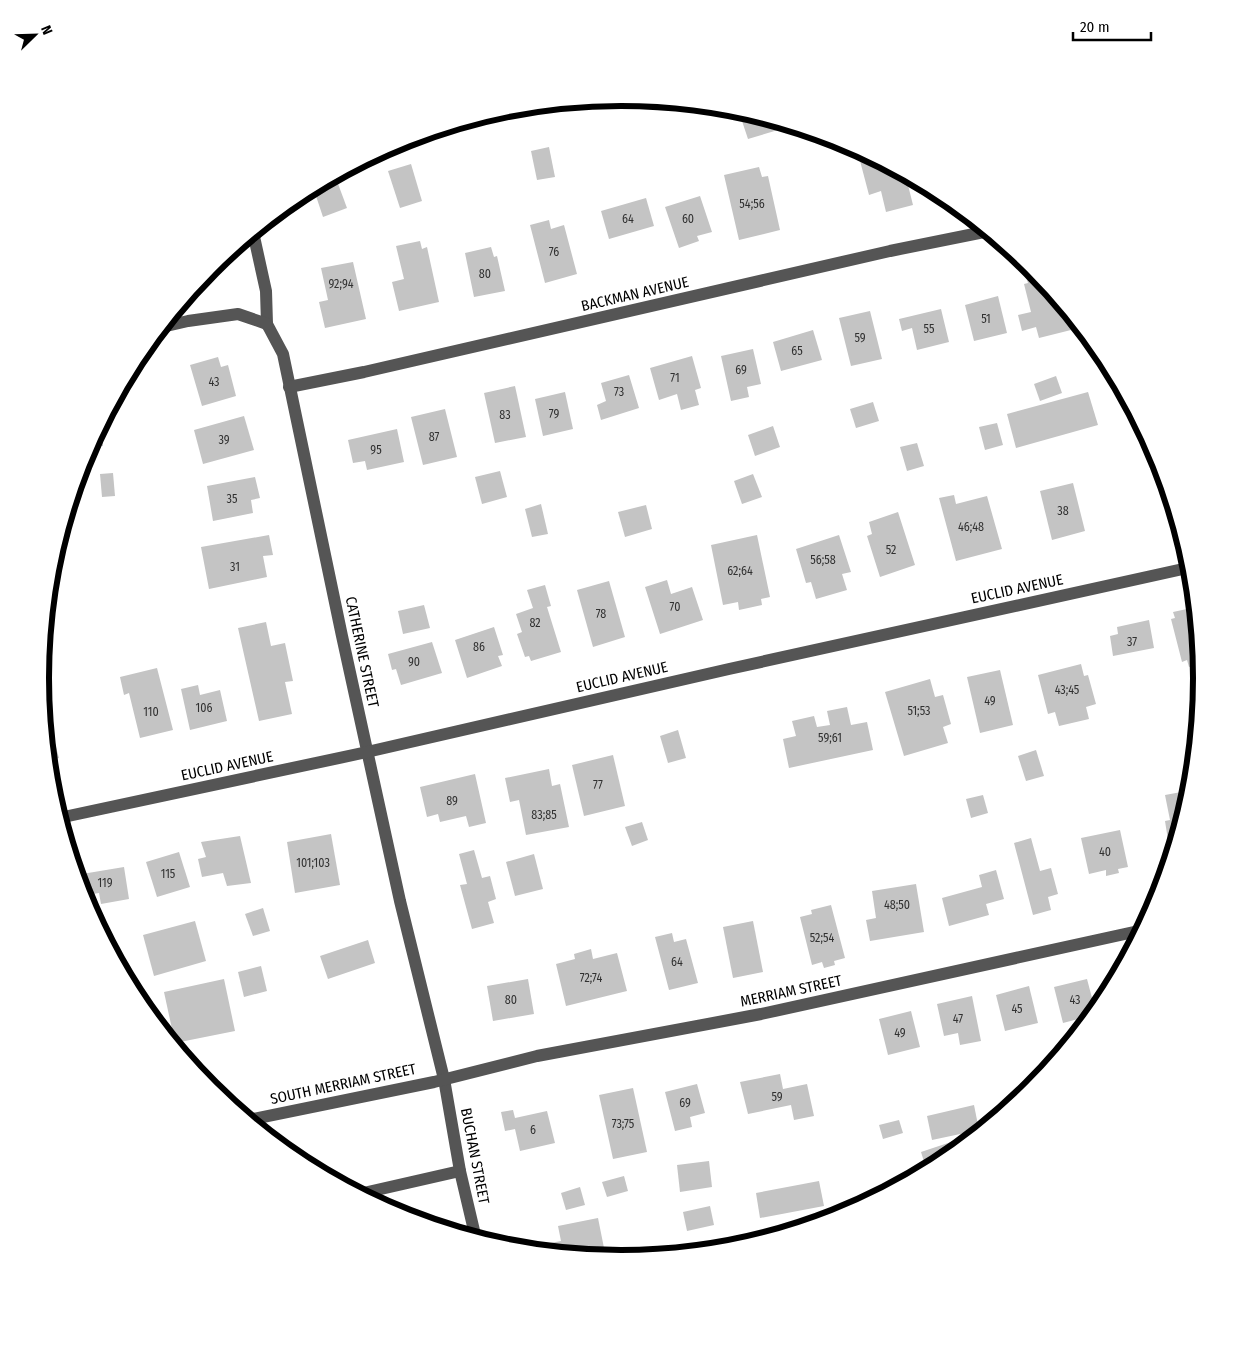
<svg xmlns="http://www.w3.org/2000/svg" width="1243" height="1357" font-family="'Fira Sans Condensed',sans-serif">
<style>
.building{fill:#c4c4c4}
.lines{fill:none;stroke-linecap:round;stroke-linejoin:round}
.minor{stroke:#555;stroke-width:12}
.labels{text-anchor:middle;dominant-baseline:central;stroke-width:4;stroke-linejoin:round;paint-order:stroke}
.number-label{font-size:12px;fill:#313131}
.street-label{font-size:15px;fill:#000;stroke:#fff}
.rim{fill:none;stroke:#000;stroke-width:6}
</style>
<rect width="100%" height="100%" fill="#fff"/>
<!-- building -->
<g class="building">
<polygon points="738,109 775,120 778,130 748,139"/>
<polygon points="549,147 555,177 537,180 531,151"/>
<polygon points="869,155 912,178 913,183 908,185 913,205 886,212 881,191 869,195 859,157"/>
<polygon points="411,164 422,201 400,208 388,171"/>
<polygon points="759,167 762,177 768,176 780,230 739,240 724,175"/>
<polygon points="337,181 347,208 323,217 314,190"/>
<polygon points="700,196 712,232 697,236 699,241 679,248 665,207"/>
<polygon points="646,198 654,226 609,239 601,211"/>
<polygon points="549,220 551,229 564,225 577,274 545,283 530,225"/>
<polygon points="420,241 422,249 427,247 439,302 399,311 392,282 404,279 396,246"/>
<polygon points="491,247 494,257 497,256 505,291 474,297 465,253"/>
<polygon points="353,262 366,319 325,328 319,302 328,300 321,268"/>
<polygon points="1036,272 1065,306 1071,330 1039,338 1036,327 1022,331 1018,315 1031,312 1024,284 1028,283 1025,274"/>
<polygon points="998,296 1007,333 974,341 965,305"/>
<polygon points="941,309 949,342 917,350 912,328 902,331 899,319"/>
<polygon points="870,311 882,359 851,366 839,318"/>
<polygon points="813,330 822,360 781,371 773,342"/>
<polygon points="753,349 761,384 747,387 749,397 731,401 721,356"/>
<polygon points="692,356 701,388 695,390 699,405 681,410 677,394 659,400 650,368"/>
<polygon points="218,357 221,367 228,365 236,396 202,406 190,365"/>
<polygon points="629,375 639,408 601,420 597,405 606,401 601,383"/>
<polygon points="1056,376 1062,393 1040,401 1034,384"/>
<polygon points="515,386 526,437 495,443 484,393"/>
<polygon points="565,392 573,429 543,436 535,399"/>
<polygon points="1088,392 1098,425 1016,448 1007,414"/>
<polygon points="873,402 879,421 856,428 850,409"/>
<polygon points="445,409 457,457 423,465 411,417"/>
<polygon points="244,416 254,450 203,464 194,430"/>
<polygon points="103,421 103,446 90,446 92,442"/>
<polygon points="997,423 1003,445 985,450 979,427"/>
<polygon points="773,426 780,447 755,456 748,435"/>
<polygon points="397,429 404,462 367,470 365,461 353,463 348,440"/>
<polygon points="917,443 924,466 907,471 900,447"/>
<polygon points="500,471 507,497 482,504 475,477"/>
<polygon points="113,473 115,496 102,497 100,474"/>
<polygon points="753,474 762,497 742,504 734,481"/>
<polygon points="255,477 260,498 251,500 253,513 213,521 207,486"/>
<polygon points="1073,483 1085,531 1052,540 1040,491"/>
<polygon points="954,495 956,504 987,496 1002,549 956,561 939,498"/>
<polygon points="541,504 548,534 532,537 525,509"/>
<polygon points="646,505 652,529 625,537 618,512"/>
<polygon points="898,512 915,565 880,577 867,536 872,534 869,522"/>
<polygon points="269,535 273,555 263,556 267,577 209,589 201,547"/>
<polygon points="757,535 770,597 761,599 762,605 739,610 738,602 723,605 711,545"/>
<polygon points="839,535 851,572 842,574 847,590 816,599 811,582 806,583 796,549"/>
<polygon points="667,580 671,594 692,587 703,620 660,634 645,587"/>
<polygon points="609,581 625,637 593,647 577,590"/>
<polygon points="545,585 551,606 547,607 561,652 531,661 529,656 525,657 517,634 522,632 516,614 533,608 527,590"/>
<polygon points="424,605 430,628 403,634 398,611"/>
<polygon points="1196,607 1202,664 1189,667 1187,660 1182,662 1171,619 1175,618 1173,612"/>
<polygon points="1149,620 1154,648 1113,656 1110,636 1118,634 1117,627"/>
<polygon points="266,622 271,646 285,643 293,681 285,682 292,714 259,721 238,628"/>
<polygon points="494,627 503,655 498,656 502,666 467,678 455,640"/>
<polygon points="432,642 442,673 401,685 396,669 392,670 388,654"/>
<polygon points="1081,664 1084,676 1088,675 1096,704 1086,707 1089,719 1059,726 1055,712 1048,714 1038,675"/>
<polygon points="157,668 173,730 140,738 129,693 124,695 120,677"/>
<polygon points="1000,670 1013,725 980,733 967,677"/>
<polygon points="930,679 935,697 943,695 951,724 943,727 948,743 904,756 885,692"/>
<polygon points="198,685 200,695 220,690 227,721 190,730 181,689"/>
<polygon points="847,707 851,725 867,722 873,750 789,768 783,739 796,736 792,721 814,716 817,727 830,725 827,711"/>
<polygon points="47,714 59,758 48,761 44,715"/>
<polygon points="678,730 686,758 668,763 660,736"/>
<polygon points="1036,750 1044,776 1026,781 1018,756"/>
<polygon points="613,755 625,806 584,816 572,765"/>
<polygon points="549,769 552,786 560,784 569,827 526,835 519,800 510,802 505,778"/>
<polygon points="475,774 486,823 469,827 466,816 440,822 438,814 427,817 420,787"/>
<polygon points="1192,790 1173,852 1170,853 1165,821 1170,820 1165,795"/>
<polygon points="983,795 988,813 971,818 966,799"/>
<polygon points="642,822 648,840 632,846 625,827"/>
<polygon points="1120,830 1128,867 1118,869 1119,873 1106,876 1106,870 1089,874 1081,838"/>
<polygon points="331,834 340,885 295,893 287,842"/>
<polygon points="240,836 251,883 227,886 223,873 202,877 198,859 206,857 201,842"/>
<polygon points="1031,838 1040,871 1051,868 1058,894 1048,897 1051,910 1033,915 1014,843"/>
<polygon points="474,850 482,878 490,876 496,899 488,902 494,923 472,929 460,885 467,884 459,854"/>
<polygon points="179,852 190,887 157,897 146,862"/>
<polygon points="534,854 543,889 515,896 506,862"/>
<polygon points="124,867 129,899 101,904 99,893 86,895 82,874"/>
<polygon points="996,870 1004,899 986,904 989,915 949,926 942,898 982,887 979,875"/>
<polygon points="916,884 924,932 870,941 866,920 876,918 872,891"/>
<polygon points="831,905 845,958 834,961 835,965 824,968 822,962 812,965 800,917 812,914 811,910"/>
<polygon points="263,908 270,931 253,936 245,914"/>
<polygon points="195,921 206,961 154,976 143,935"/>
<polygon points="753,921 763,972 733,978 723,927"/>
<polygon points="672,933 674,942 686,939 698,983 669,990 655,937"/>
<polygon points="368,940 375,963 328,979 320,956"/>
<polygon points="591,949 593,959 617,953 627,991 566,1006 556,964 575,959 574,954"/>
<polygon points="261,966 267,991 244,997 238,972"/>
<polygon points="224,979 235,1031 175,1043 164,992"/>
<polygon points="528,979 534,1014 493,1021 487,986"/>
<polygon points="1087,979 1096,1013 1087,1023 1086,1017 1063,1023 1054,987"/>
<polygon points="1029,986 1038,1023 1005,1031 996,995"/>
<polygon points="972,996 981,1041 960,1045 958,1033 944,1036 937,1004"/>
<polygon points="911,1011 920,1047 888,1055 879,1019"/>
<polygon points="780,1074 783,1089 807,1084 814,1116 794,1120 791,1105 748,1114 740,1082"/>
<polygon points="1039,1082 1032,1090 1020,1100 1016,1088"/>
<polygon points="697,1084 705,1113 690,1117 692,1127 675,1131 665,1092"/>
<polygon points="633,1088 647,1152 613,1159 599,1095"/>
<polygon points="974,1105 979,1130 932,1140 927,1116"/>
<polygon points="513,1110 515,1118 547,1111 555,1143 520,1151 515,1129 505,1131 501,1112"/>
<polygon points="899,1120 903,1133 883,1139 879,1125"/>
<polygon points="963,1138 965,1145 944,1162 927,1171 921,1152"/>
<polygon points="709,1161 712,1187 680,1192 677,1165"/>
<polygon points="624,1176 628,1191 607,1197 602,1182"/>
<polygon points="819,1181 824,1206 760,1218 756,1193"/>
<polygon points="580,1187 585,1205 566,1210 561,1193"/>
<polygon points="710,1206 714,1225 687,1231 683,1212"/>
<polygon points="598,1218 606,1258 547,1253 545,1244 561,1241 558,1226"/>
</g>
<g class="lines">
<!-- minor -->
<g class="minor">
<polyline points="253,232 266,291 267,324 283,354 342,636 400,901 444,1079 460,1171 476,1239"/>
<polyline points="162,327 188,321 238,314 267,324"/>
<polyline points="289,387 364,372 890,251 989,231"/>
<polyline points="59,818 367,752 729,669 1192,567"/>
<polyline points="248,1120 434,1082 537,1056 761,1014 1143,930"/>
<polyline points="359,1194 460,1171"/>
</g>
</g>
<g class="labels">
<!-- number labels -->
<g class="number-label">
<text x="752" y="204">54;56</text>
<text x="628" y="219">64</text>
<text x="688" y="219">60</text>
<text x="554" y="252">76</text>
<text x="485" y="274">80</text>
<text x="341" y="284">92;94</text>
<text x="986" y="319">51</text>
<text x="929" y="329">55</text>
<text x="860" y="338">59</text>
<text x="797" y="351">65</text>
<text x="741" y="370">69</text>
<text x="675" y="378">71</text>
<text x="214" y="382">43</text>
<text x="619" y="392">73</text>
<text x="554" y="414">79</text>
<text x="505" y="415">83</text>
<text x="434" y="437">87</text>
<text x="224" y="440">39</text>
<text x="376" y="450">95</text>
<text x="232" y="499">35</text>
<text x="1063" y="511">38</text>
<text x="971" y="527">46;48</text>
<text x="891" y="550">52</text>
<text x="823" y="560">56;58</text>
<text x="235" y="567">31</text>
<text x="740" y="571">62;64</text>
<text x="675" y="607">70</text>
<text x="601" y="614">78</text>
<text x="535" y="623">82</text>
<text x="1132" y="642">37</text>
<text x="479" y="647">86</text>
<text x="414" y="662">90</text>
<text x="1067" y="690">43;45</text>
<text x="990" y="701">49</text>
<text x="204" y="708">106</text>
<text x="919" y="711">51;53</text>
<text x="151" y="712">110</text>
<text x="830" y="738">59;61</text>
<text x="598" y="785">77</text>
<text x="452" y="801">89</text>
<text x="544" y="815">83;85</text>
<text x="1105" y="852">40</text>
<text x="313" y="863">101;103</text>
<text x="168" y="874">115</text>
<text x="105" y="883">119</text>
<text x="897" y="905">48;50</text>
<text x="822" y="938">52;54</text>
<text x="677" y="962">64</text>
<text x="591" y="978">72;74</text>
<text x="511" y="1000">80</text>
<text x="1075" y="1000">43</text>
<text x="1017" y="1009">45</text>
<text x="958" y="1019">47</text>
<text x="900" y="1033">49</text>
<text x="777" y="1097">59</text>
<text x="685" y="1103">69</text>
<text x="623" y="1124">73;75</text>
<text x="533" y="1130">6</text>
</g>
<!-- street labels -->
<g class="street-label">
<text transform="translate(635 294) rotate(-13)">BACKMAN AVENUE</text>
<text transform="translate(1017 589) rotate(-12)">EUCLID AVENUE</text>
<text transform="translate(362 652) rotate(78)">CATHERINE STREET</text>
<text transform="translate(622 677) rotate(-13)">EUCLID AVENUE</text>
<text transform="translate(227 766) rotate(-12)">EUCLID AVENUE</text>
<text transform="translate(791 991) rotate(-12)">MERRIAM STREET</text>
<text transform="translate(343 1084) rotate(-12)">SOUTH MERRIAM STREET</text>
<text transform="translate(475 1156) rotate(79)">BUCHAN STREET</text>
</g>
</g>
<!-- crop -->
<path d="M0 0H1243V1357H0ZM49 678a572 572 0 1 1 1144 0a572 572 0 1 1-1144 0Z" fill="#fff" fill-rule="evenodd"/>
<path class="rim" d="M49 678a572 572 0 1 1 1144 0a572 572 0 1 1-1144 0Z"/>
<!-- north arrow -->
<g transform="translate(35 35) rotate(67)" stroke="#ffffff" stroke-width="4" paint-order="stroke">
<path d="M0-4L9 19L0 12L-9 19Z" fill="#000000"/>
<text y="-8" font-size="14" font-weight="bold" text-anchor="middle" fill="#000000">N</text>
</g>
<!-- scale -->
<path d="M1073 32v8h78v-8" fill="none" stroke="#000000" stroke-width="2.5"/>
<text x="1080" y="32" font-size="15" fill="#000000" stroke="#ffffff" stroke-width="4" paint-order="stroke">20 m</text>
</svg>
